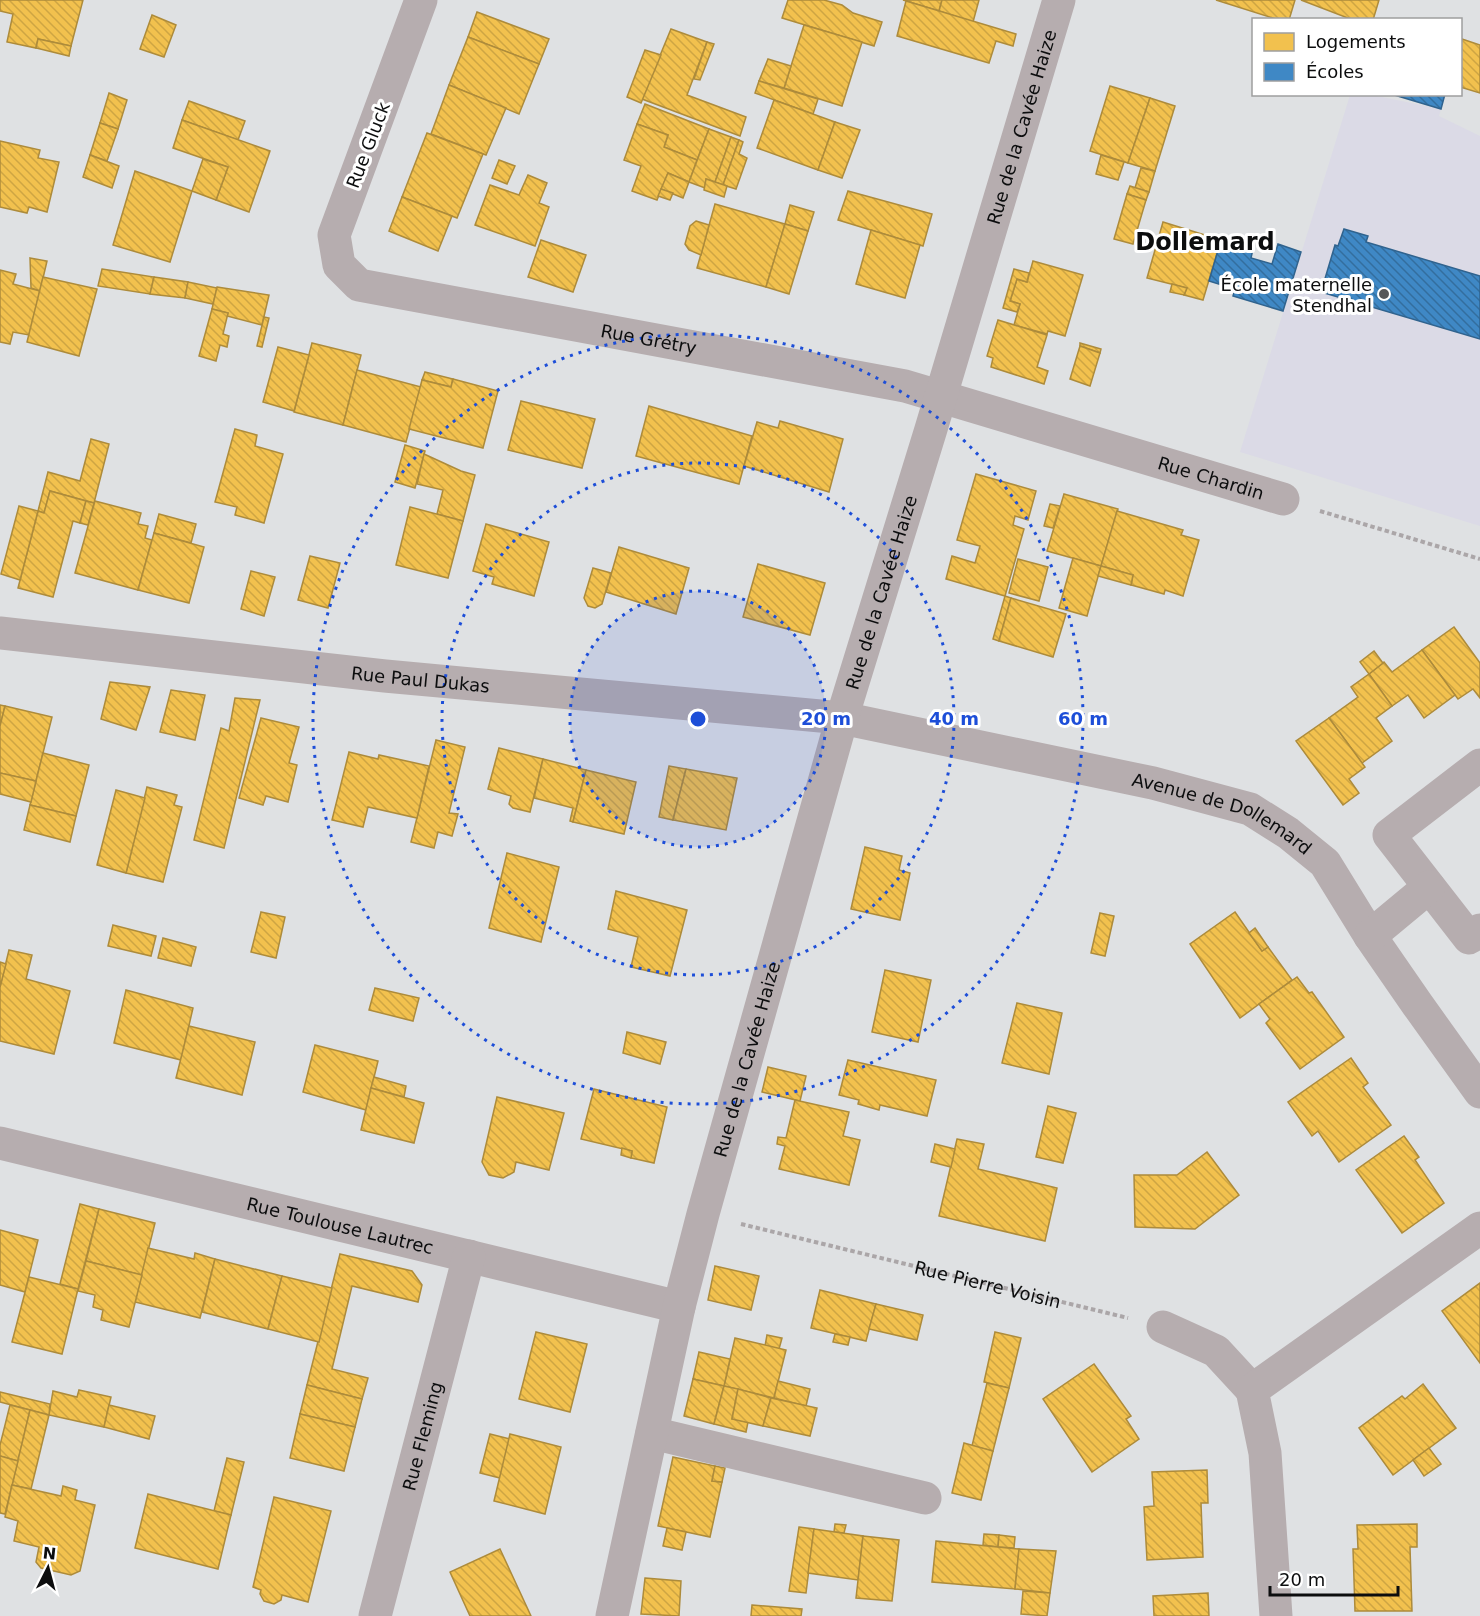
<svg xmlns="http://www.w3.org/2000/svg" width="1480" height="1616" font-family="'DejaVu Sans',sans-serif">
<style>
.education{fill:#dbdae6}
.homes{fill:url(#homes-back-hatch);stroke:#ad8b3b;stroke-width:1.5}
.schools{fill:url(#schools-back-hatch);stroke:#30638e;stroke-width:1.5}
.lines{fill:none;stroke-linecap:round;stroke-linejoin:round}
.path{stroke:#aba6a8;stroke-width:4;stroke-dasharray:4.5 3;stroke-linecap:butt}
.street{stroke:#b6adaf;stroke-width:33}
.ring{fill:none;stroke:#1d4ed8;stroke-width:3;stroke-dasharray:3 6}
.poi-dot{fill:#565759;stroke:#fff;stroke-width:2}
.labels{text-anchor:middle;dominant-baseline:central;stroke-width:6;stroke-linejoin:round;paint-order:stroke}
.street-label{font-size:18px;fill:#0c0d0e;stroke:#fff}
.poi-label{font-size:18px;fill:#0c0d0e;stroke:#fff;text-anchor:end}
.district-label{font-size:24px;font-weight:bold;fill:#0c0d0e;stroke:#fff}
.centre{fill:#1d4ed8;stroke:#fff;stroke-width:3}
.ring-label{font-size:18px;text-anchor:middle;font-weight:bold;fill:#1d4ed8;stroke:#fff;stroke-width:6;stroke-linejoin:round;paint-order:stroke}
</style>
<defs>
<pattern id="homes-back-hatch" width="6" height="6" patternUnits="userSpaceOnUse" patternTransform="scale(1.5)"><rect width="6" height="6" fill="#f2c14e"/><path d="M-1 5l2 2M0 0l6 6M5-1l2 2" fill="none" stroke="#cea543"/></pattern>
<pattern id="schools-back-hatch" width="6" height="6" patternUnits="userSpaceOnUse" patternTransform="scale(1.5)"><rect width="6" height="6" fill="#3f88c5"/><path d="M-1 5l2 2M0 0l6 6M5-1l2 2" fill="none" stroke="#336e9e"/></pattern>
</defs>
<rect width="100%" height="100%" fill="#dfe1e3"/>
<!-- education -->
<polygon class="education" points="1350,95 1372,95 1441,109 1439,116 1480,136 1480,526 1240,452"/>
<!-- homes -->
<g class="homes">
<polygon points="0,0 83,0 71,46 38,39 36,48 7,42 13,14 0,11"/>
<polygon points="788,0 824,0 842,5 853,13 882,22 874,46 782,18"/>
<polygon points="903,0 942,0 939,11"/>
<polygon points="942,0 979,0 973,22 939,11"/>
<polygon points="1216,0 1295,0 1289,20 1279,20"/>
<polygon points="1301,0 1379,0 1373,20 1353,20"/>
<polygon points="906,1 1016,34 1013,46 996,41 989,63 897,36"/>
<polygon points="477,12 549,39 539,64 468,37"/>
<polygon points="152,15 176,25 164,57 140,49"/>
<polygon points="804,25 862,42 842,106 784,88"/>
<polygon points="671,29 707,42 687,95 746,117 740,136 642,99"/>
<polygon points="468,37 539,64 519,114 449,85"/>
<polygon points="38,39 71,46 69,56 36,48"/>
<polygon points="1462,39 1480,45 1480,93 1460,87 1460,46"/>
<polygon points="707,42 714,44 700,80 694,79"/>
<polygon points="645,50 661,55 641,103 627,97"/>
<polygon points="768,59 791,66 784,88 759,81"/>
<polygon points="759,81 818,99 813,114 755,93"/>
<polygon points="449,85 506,108 486,155 431,134"/>
<polygon points="1110,86 1150,98 1128,163 1090,151"/>
<polygon points="109,93 127,100 118,129 100,123"/>
<polygon points="1150,98 1175,106 1155,171 1128,163"/>
<polygon points="774,100 835,122 818,170 757,148"/>
<polygon points="189,101 245,121 238,140 182,120"/>
<polygon points="645,104 709,129 697,160 664,147 668,135 637,124"/>
<polygon points="182,120 270,151 249,212 216,200 228,167 173,148"/>
<polygon points="835,122 860,130 842,178 818,170"/>
<polygon points="100,123 118,129 107,161 90,155"/>
<polygon points="637,124 668,135 664,147 697,160 689,182 668,173 657,200 632,191 641,166 624,160"/>
<polygon points="709,129 731,137 715,182 706,179 705,188 689,182"/>
<polygon points="427,133 483,154 457,218 402,197"/>
<polygon points="731,137 739,140 723,185 715,182"/>
<polygon points="739,140 743,142 739,154 747,158 736,189 723,185"/>
<polygon points="0,141 40,150 38,158 59,162 47,212 29,207 27,213 0,207"/>
<polygon points="90,155 119,166 112,188 83,177"/>
<polygon points="1101,155 1124,162 1118,180 1096,174"/>
<polygon points="203,159 228,167 216,200 192,191"/>
<polygon points="499,160 515,166 507,184 492,178"/>
<polygon points="1141,168 1155,171 1149,192 1135,188"/>
<polygon points="135,171 192,191 170,262 113,245"/>
<polygon points="668,173 689,182 683,198 661,189"/>
<polygon points="528,175 547,183 539,203 549,207 535,246 475,225 490,185 519,195"/>
<polygon points="706,179 727,186 724,197 704,190"/>
<polygon points="1130,186 1149,192 1146,200 1127,194"/>
<polygon points="661,189 673,193 670,200 658,196"/>
<polygon points="848,191 932,214 923,246 838,220"/>
<polygon points="1127,194 1146,200 1133,244 1114,239"/>
<polygon points="402,197 452,216 438,251 389,231"/>
<polygon points="715,204 785,224 766,287 697,268"/>
<polygon points="790,205 814,212 808,231 785,224"/>
<polygon points="696,221 709,225 701,255 689,250 685,244 690,226"/>
<polygon points="1163,222 1221,240 1203,300 1184,295 1187,288 1147,278"/>
<polygon points="785,224 808,231 789,294 766,287"/>
<polygon points="871,230 920,245 905,298 856,284"/>
<polygon points="541,240 586,255 573,292 528,277"/>
<polygon points="30,258 47,261 40,291 31,288"/>
<polygon points="1033,261 1083,275 1065,336 1048,331 1047,334 1014,325 1020,304 1010,301 1017,279 1027,282"/>
<polygon points="102,269 154,277 150,294 98,286"/>
<polygon points="1014,269 1029,273 1027,282 1017,279 1010,301 1020,304 1017,312 1003,308"/>
<polygon points="0,270 16,274 13,284 40,291 29,335 13,332 10,344 0,342"/>
<polygon points="43,277 97,289 79,356 27,342"/>
<polygon points="154,277 188,282 185,298 150,294"/>
<polygon points="188,282 217,288 213,304 185,298"/>
<polygon points="1172,284 1187,288 1184,295 1170,292"/>
<polygon points="217,287 269,295 262,325 227,316 228,313 212,309"/>
<polygon points="212,309 228,313 223,334 229,336 227,347 220,345 216,361 199,356"/>
<polygon points="264,317 269,318 262,347 257,346"/>
<polygon points="998,320 1047,335 1037,367 1048,371 1044,384 991,367 993,358 987,356"/>
<polygon points="312,343 361,355 343,425 294,412"/>
<polygon points="1080,343 1101,349 1100,353 1080,346"/>
<polygon points="1080,346 1100,353 1090,386 1070,379"/>
<polygon points="278,347 309,355 294,411 263,402"/>
<polygon points="357,370 421,387 406,442 343,425"/>
<polygon points="425,372 453,379 451,387 422,380"/>
<polygon points="453,379 498,391 483,448 409,429 422,380 451,387"/>
<polygon points="521,401 595,419 582,468 508,450"/>
<polygon points="649,406 752,436 739,484 636,456"/>
<polygon points="780,421 843,439 829,492 744,466 757,422 778,428"/>
<polygon points="235,429 257,435 255,446 283,454 264,523 235,515 237,507 215,502"/>
<polygon points="91,439 109,444 94,503 50,491 44,513 38,511 48,472 80,481"/>
<polygon points="405,445 425,451 415,488 395,482"/>
<polygon points="424,454 461,471 475,475 463,521 437,514 443,490 417,484"/>
<polygon points="976,474 1036,491 1028,520 1015,516 1013,525 1024,529 1005,596 946,579 952,556 975,563 980,546 957,540"/>
<polygon points="50,491 86,501 80,523 73,521 53,597 18,588 38,511 44,513"/>
<polygon points="1064,494 1118,509 1101,566 1047,551"/>
<polygon points="86,501 94,503 88,525 80,523"/>
<polygon points="95,501 141,513 138,524 148,526 145,538 152,540 138,590 75,573"/>
<polygon points="1050,504 1060,506 1053,528 1044,526"/>
<polygon points="19,506 38,511 20,580 1,574"/>
<polygon points="410,507 463,521 448,578 396,565"/>
<polygon points="1117,511 1183,530 1181,535 1199,540 1183,596 1165,590 1164,594 1131,585 1133,575 1101,566"/>
<polygon points="159,514 196,524 191,543 154,533"/>
<polygon points="486,524 549,542 534,596 492,584 494,577 473,571"/>
<polygon points="154,533 204,547 189,603 138,590"/>
<polygon points="619,547 689,568 676,614 606,592"/>
<polygon points="310,556 340,563 328,608 298,600"/>
<polygon points="1073,558 1101,566 1087,616 1059,608"/>
<polygon points="1018,559 1048,567 1039,601 1009,593"/>
<polygon points="758,564 825,583 810,635 743,617"/>
<polygon points="1101,566 1133,575 1131,585 1098,576"/>
<polygon points="593,568 611,573 602,604 595,608 588,606 584,598"/>
<polygon points="251,571 275,577 264,616 241,609"/>
<polygon points="1005,596 1011,598 999,641 993,639"/>
<polygon points="1011,598 1066,614 1053,657 999,641"/>
<polygon points="1454,627 1480,663 1480,698 1473,689 1458,699 1422,650"/>
<polygon points="1422,650 1455,695 1424,718 1408,695 1392,706 1369,674 1384,662 1392,672"/>
<polygon points="1374,651 1383,663 1369,674 1360,662"/>
<polygon points="1369,674 1392,706 1376,718 1392,741 1362,763 1329,718 1358,697 1351,687"/>
<polygon points="110,682 150,687 136,730 101,719"/>
<polygon points="171,690 205,695 195,740 160,732"/>
<polygon points="235,698 260,700 224,848 194,840 221,728 229,731"/>
<polygon points="0,705 5,706 0,726"/>
<polygon points="5,706 52,717 36,781 0,773 0,726"/>
<polygon points="261,718 299,727 289,763 297,765 288,802 266,796 263,805 239,798"/>
<polygon points="1329,718 1365,767 1349,779 1359,793 1343,805 1296,741"/>
<polygon points="436,740 465,747 449,813 458,814 452,836 438,832 434,848 411,842"/>
<polygon points="499,748 543,759 530,812 513,808 509,804 511,796 488,789"/>
<polygon points="349,752 378,759 379,755 429,766 417,818 368,807 363,827 332,820"/>
<polygon points="43,753 89,765 76,816 30,805"/>
<polygon points="543,759 586,770 573,822 570,821 573,808 534,798"/>
<polygon points="669,766 686,769 673,820 659,817"/>
<polygon points="686,769 737,778 726,830 673,820"/>
<polygon points="586,770 636,782 624,834 573,822"/>
<polygon points="0,773 36,781 31,802 0,794"/>
<polygon points="147,787 177,795 174,805 182,807 163,882 126,873"/>
<polygon points="116,790 145,798 126,873 97,865"/>
<polygon points="30,805 76,816 70,842 24,830"/>
<polygon points="865,847 902,856 899,870 910,873 900,920 851,909"/>
<polygon points="507,853 559,867 541,942 489,928"/>
<polygon points="616,891 687,910 670,976 631,967 638,937 608,929"/>
<polygon points="261,912 285,917 276,958 251,952"/>
<polygon points="1235,912 1262,951 1268,947 1292,980 1240,1018 1190,944"/>
<polygon points="1100,913 1114,916 1105,956 1091,953"/>
<polygon points="113,925 156,936 151,956 108,946"/>
<polygon points="1255,928 1268,947 1262,951 1249,933"/>
<polygon points="163,938 196,947 191,966 158,958"/>
<polygon points="9,950 32,955 26,979 70,991 54,1054 0,1041 0,987"/>
<polygon points="0,962 6,964 0,987"/>
<polygon points="885,970 931,980 918,1042 872,1032"/>
<polygon points="1297,977 1309,993 1312,992 1344,1037 1300,1069 1266,1023 1270,1019 1259,1004"/>
<polygon points="375,988 419,998 413,1021 369,1010"/>
<polygon points="126,990 193,1008 181,1060 114,1043"/>
<polygon points="1017,1003 1062,1013 1049,1074 1002,1063"/>
<polygon points="189,1026 255,1042 242,1095 176,1078"/>
<polygon points="627,1032 666,1042 660,1064 623,1053"/>
<polygon points="315,1045 378,1061 366,1110 303,1092"/>
<polygon points="1351,1058 1368,1083 1363,1087 1391,1125 1339,1162 1318,1131 1312,1136 1288,1102"/>
<polygon points="848,1060 936,1080 927,1116 880,1105 879,1110 858,1104 859,1100 839,1095"/>
<polygon points="768,1067 806,1076 800,1101 762,1092"/>
<polygon points="374,1077 406,1086 404,1097 371,1088"/>
<polygon points="371,1088 424,1103 414,1143 361,1130"/>
<polygon points="594,1089 667,1107 654,1163 631,1158 632,1151 581,1139"/>
<polygon points="497,1097 564,1113 549,1170 516,1162 514,1172 503,1178 489,1175 482,1162"/>
<polygon points="795,1100 849,1112 843,1136 860,1140 849,1185 779,1169 785,1146 777,1144 778,1137 786,1138"/>
<polygon points="1048,1106 1076,1113 1063,1163 1036,1157"/>
<polygon points="1404,1136 1419,1157 1415,1160 1444,1203 1402,1233 1356,1170"/>
<polygon points="957,1139 984,1144 978,1169 1057,1188 1045,1241 939,1216"/>
<polygon points="935,1144 955,1149 951,1167 931,1162"/>
<polygon points="622,1148 632,1151 631,1158 621,1155"/>
<polygon points="1207,1152 1239,1195 1195,1229 1135,1227 1134,1175 1177,1175"/>
<polygon points="80,1204 99,1209 78,1289 60,1284"/>
<polygon points="99,1209 155,1223 142,1275 86,1261"/>
<polygon points="0,1230 38,1240 25,1292 0,1285"/>
<polygon points="148,1248 194,1259 195,1253 215,1259 200,1318 135,1302"/>
<polygon points="340,1254 412,1271 422,1285 418,1302 352,1286 332,1369 368,1378 362,1399 307,1385"/>
<polygon points="215,1259 282,1276 268,1329 202,1312"/>
<polygon points="86,1261 142,1275 129,1327 101,1320 103,1310 93,1307 95,1295 78,1291"/>
<polygon points="715,1266 759,1276 751,1310 708,1300"/>
<polygon points="282,1276 332,1288 319,1342 268,1329"/>
<polygon points="29,1277 78,1289 62,1354 12,1342"/>
<polygon points="1480,1283 1480,1363 1442,1311"/>
<polygon points="820,1290 876,1304 866,1341 811,1328"/>
<polygon points="876,1304 923,1315 917,1340 869,1329"/>
<polygon points="536,1332 587,1344 570,1412 519,1399"/>
<polygon points="995,1332 1021,1338 1009,1388 984,1382"/>
<polygon points="835,1334 850,1337 848,1345 833,1342"/>
<polygon points="767,1335 782,1338 779,1349 765,1346"/>
<polygon points="735,1338 786,1350 774,1398 724,1386"/>
<polygon points="699,1352 730,1359 724,1386 693,1379"/>
<polygon points="1094,1364 1131,1416 1126,1419 1139,1439 1092,1472 1043,1399"/>
<polygon points="693,1379 724,1386 714,1424 684,1416"/>
<polygon points="778,1381 810,1389 806,1406 774,1398"/>
<polygon points="987,1383 1009,1388 993,1451 972,1446"/>
<polygon points="1423,1384 1456,1428 1393,1475 1359,1428 1402,1396 1405,1399"/>
<polygon points="307,1385 362,1399 355,1427 300,1414"/>
<polygon points="724,1386 738,1389 732,1419 748,1422 746,1432 714,1424"/>
<polygon points="738,1389 771,1398 763,1426 732,1419"/>
<polygon points="79,1390 111,1397 104,1427 49,1415 53,1391 77,1397"/>
<polygon points="0,1392 50,1404 49,1415 0,1402"/>
<polygon points="771,1398 817,1408 810,1436 763,1426"/>
<polygon points="10,1405 30,1410 18,1461 0,1456 0,1445"/>
<polygon points="109,1405 155,1416 149,1439 104,1427"/>
<polygon points="30,1410 49,1415 31,1489 12,1485"/>
<polygon points="300,1414 355,1427 344,1471 290,1458"/>
<polygon points="490,1434 510,1439 500,1478 480,1473"/>
<polygon points="510,1434 561,1447 545,1514 494,1501"/>
<polygon points="964,1443 993,1451 981,1500 952,1493"/>
<polygon points="1429,1448 1441,1464 1424,1476 1413,1460"/>
<polygon points="0,1456 18,1461 5,1514 0,1513"/>
<polygon points="673,1457 715,1466 712,1481 722,1482 710,1537 658,1526"/>
<polygon points="227,1458 244,1462 231,1515 214,1511"/>
<polygon points="715,1466 725,1468 722,1482 712,1481"/>
<polygon points="1207,1470 1208,1503 1201,1503 1203,1557 1147,1560 1144,1507 1154,1506 1152,1472"/>
<polygon points="12,1485 61,1496 63,1486 77,1490 75,1500 95,1505 80,1571 71,1575 41,1568 36,1562 39,1547 14,1541 18,1521 5,1517"/>
<polygon points="148,1494 231,1515 218,1569 135,1548"/>
<polygon points="274,1497 331,1511 308,1602 282,1595 281,1600 274,1604 264,1601 260,1594 261,1590 253,1587"/>
<polygon points="835,1524 846,1525 844,1533 834,1532"/>
<polygon points="1417,1524 1417,1547 1410,1547 1412,1611 1355,1611 1353,1549 1358,1549 1357,1525"/>
<polygon points="799,1527 814,1529 806,1593 789,1591"/>
<polygon points="667,1528 686,1532 682,1550 663,1546"/>
<polygon points="814,1529 863,1536 858,1580 808,1573"/>
<polygon points="984,1534 999,1535 998,1547 983,1545"/>
<polygon points="999,1535 1015,1537 1014,1548 998,1547"/>
<polygon points="863,1536 899,1540 892,1601 856,1598"/>
<polygon points="936,1541 1019,1549 1015,1589 932,1582"/>
<polygon points="500,1549 531,1616 470,1616 450,1572"/>
<polygon points="1019,1549 1056,1551 1050,1593 1015,1589"/>
<polygon points="645,1578 681,1581 679,1616 641,1614"/>
<polygon points="1023,1591 1050,1593 1047,1616 1021,1614"/>
<polygon points="1208,1593 1209,1616 1154,1616 1153,1596"/>
<polygon points="752,1605 802,1609 801,1616 751,1616"/>
</g>
<!-- schools -->
<g class="schools">
<polygon points="1391,94 1445,94 1441,109"/>
<polygon points="1344,229 1368,236 1366,242 1480,276 1480,339 1321,292 1335,245 1338,246"/>
<polygon points="1221,240 1253,249 1251,258 1272,264 1278,244 1301,252 1283,311 1233,296 1235,289 1209,281"/>
</g>
<g class="lines">
<!-- path -->
<g class="path">
<polyline points="1320,511 1480,559"/>
<path id="s1" d="M 741,1224 L 1128,1318"/>
</g>
<!-- street -->
<g class="street">
<path id="s2" d="M 421,0 L 334,235 L 339,265 L 359,285 L 905,386 L 1283,499"/>
<path id="s3" d="M 0,633 L 385,676 L 842,718 L 1153,783 L 1250,809 L 1288,833 L 1325,863 L 1370,936 L 1417,1004 L 1480,1092"/>
<polyline points="1480,765 1389,835 1469,938 1480,930"/>
<polyline points="1370,936 1429,887"/>
<path id="s4" d="M 0,1143 L 679,1307"/>
<polyline points="1163,1327 1216,1351 1252,1390"/>
<polyline points="652,1433 925,1498"/>
<path id="s5" d="M 375,1616 L 469,1256"/>
<path id="s6" d="M 612,1616 L 679,1307 L 703,1214 L 842,718 L 931,429 L 1059,0"/>
<polyline points="1276,1616 1265,1453 1252,1390 1480,1228"/>
</g>
</g>
<!-- distance rings -->
<circle cx="698" cy="719" r="128" fill="#1d4ed8" fill-opacity=".12"/>
<g class="ring">
<circle cx="698" cy="719" r="128"/>
<circle cx="698" cy="719" r="256"/>
<circle cx="698" cy="719" r="385"/>
</g>
<!-- markers -->
<circle class="poi-dot" cx="1384" cy="294" r="6"/>
<g class="labels">
<!-- street labels -->
<g class="street-label">
<text stroke="none"><textPath href="#s6" startOffset="1545">Rue de la Cavée Haize</textPath></text>
<text transform="translate(368 145) rotate(-69)">Rue Gluck</text>
<text stroke="none"><textPath href="#s2" startOffset="604">Rue Grétry</textPath></text>
<text stroke="none"><textPath href="#s2" startOffset="1184">Rue Chardin</textPath></text>
<text stroke="none"><textPath href="#s6" startOffset="1059">Rue de la Cavée Haize</textPath></text>
<text stroke="none"><textPath href="#s3" startOffset="423">Rue Paul Dukas</textPath></text>
<text stroke="none"><textPath href="#s3" startOffset="1240">Avenue de Dollemard</textPath></text>
<text stroke="none"><textPath href="#s6" startOffset="573">Rue de la Cavée Haize</textPath></text>
<text stroke="none"><textPath href="#s4" startOffset="350">Rue Toulouse Lautrec</textPath></text>
<text stroke="none"><textPath href="#s1" startOffset="254">Rue Pierre Voisin</textPath></text>
<text stroke="none"><textPath href="#s5" startOffset="186">Rue Fleming</textPath></text>
</g>
<!-- poi labels -->
<g class="poi-label">
<text x="1372" y="284">École maternelle<tspan x="1372" dy="21">Stendhal</tspan></text>
</g>
<!-- district labels -->
<g class="district-label">
<text x="1205" y="242">Dollemard</text>
</g>
</g>
<circle cx="698" cy="719" r="9" class="centre"/>
<g class="ring-label">
<text x="826" y="725">20 m</text>
<text x="954" y="725">40 m</text>
<text x="1083" y="725">60 m</text>
</g>
<!-- legend -->
<rect x="1252" y="18" width="210" height="78" fill="#ffffff" stroke="#9e9e9f" stroke-width="1.5"/>
<rect x="1264" y="33" width="30" height="18" fill="#f2c14e" stroke="#9e9e9f" stroke-width="1.5"/>
<text x="1306" y="48" font-size="18" fill="#0c0d0e">Logements</text>
<rect x="1264" y="63" width="30" height="18" fill="#3f88c5" stroke="#9e9e9f" stroke-width="1.5"/>
<text x="1306" y="78" font-size="18" fill="#0c0d0e">Écoles</text>
<!-- north arrow -->
<g transform="translate(48 1568) rotate(6)" stroke="#ffffff" stroke-width="4.5" paint-order="stroke">
<path d="M0-4.5L10 22L0 15L-10 22Z" fill="#0c0d0e"/>
<text y="-9" font-size="16" font-weight="bold" text-anchor="middle" fill="#0c0d0e">N</text>
</g>
<!-- scale -->
<path d="M1270 1586v9h128v-9" fill="none" stroke="#0c0d0e" stroke-width="3"/>
<text x="1279" y="1586" font-size="18" fill="#0c0d0e" stroke="#ffffff" stroke-width="4.5" paint-order="stroke">20 m</text>
</svg>
